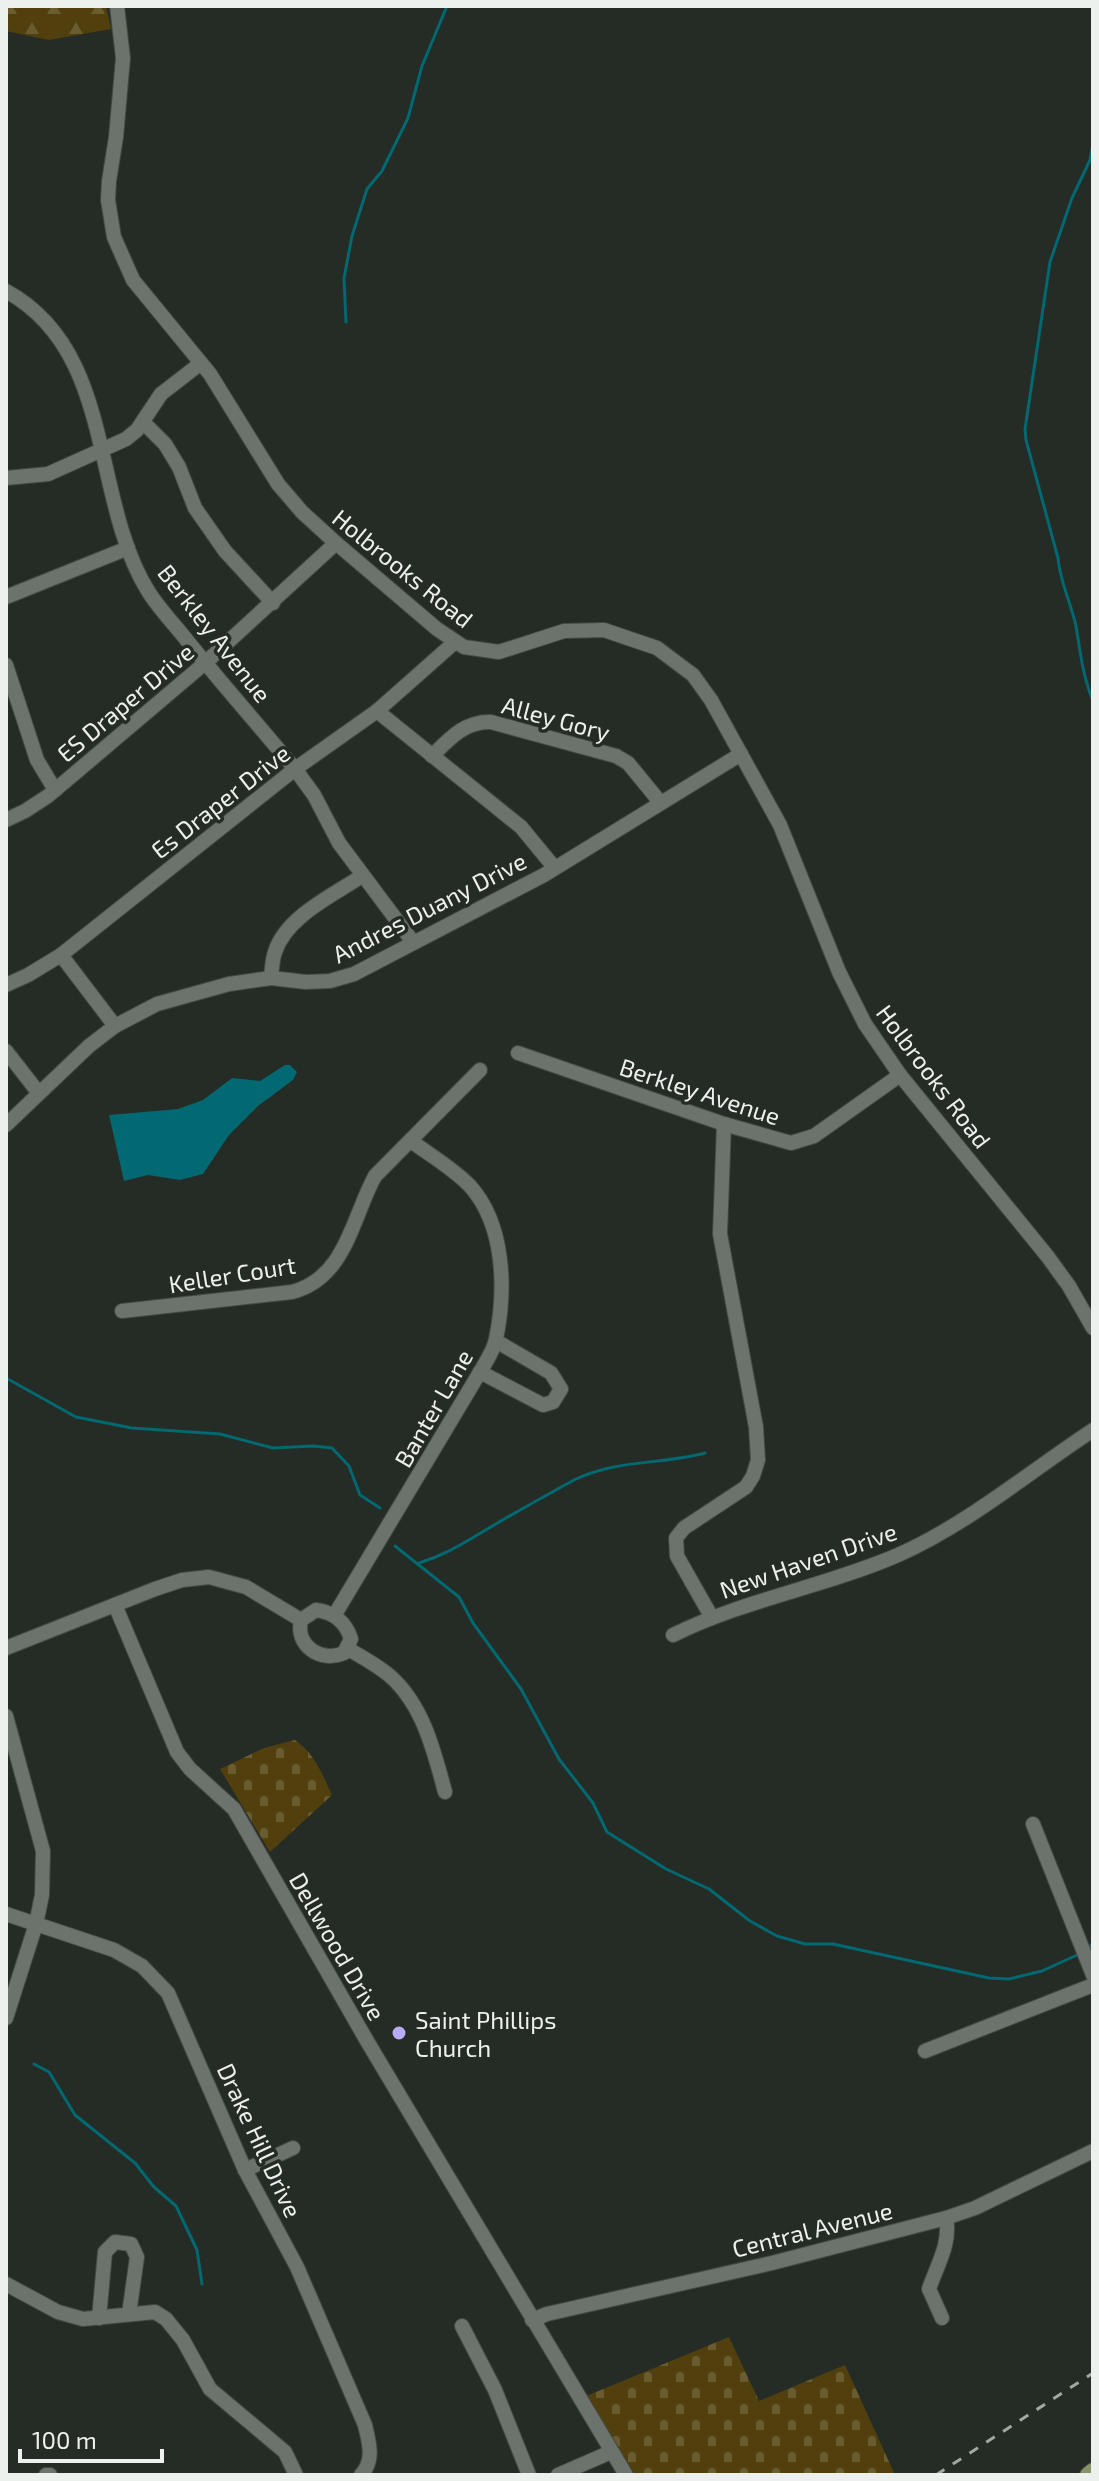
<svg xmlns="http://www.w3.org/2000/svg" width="1099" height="2481" font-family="'Exo 2',sans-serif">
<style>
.forest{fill:url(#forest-firs)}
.cemetery{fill:url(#cemetery-stones)}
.water{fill:#026871}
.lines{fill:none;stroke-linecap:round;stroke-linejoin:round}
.stream{stroke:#026871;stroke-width:3}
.minor-casing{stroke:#444944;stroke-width:16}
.major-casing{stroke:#444944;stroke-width:18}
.minor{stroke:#6b736c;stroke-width:14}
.major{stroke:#879368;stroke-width:16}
.rail{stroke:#a3a8a3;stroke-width:3;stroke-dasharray:10 10;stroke-linecap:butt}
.poi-dot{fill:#b9abf7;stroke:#252c25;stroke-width:3}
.labels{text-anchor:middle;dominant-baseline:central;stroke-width:7;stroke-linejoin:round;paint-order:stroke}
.street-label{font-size:24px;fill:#edf1ed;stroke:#252c25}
.poi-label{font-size:24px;fill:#edf1ed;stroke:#252c25;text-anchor:start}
</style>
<defs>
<pattern id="forest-firs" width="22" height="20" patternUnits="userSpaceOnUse" patternTransform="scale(2)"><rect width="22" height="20" fill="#51400d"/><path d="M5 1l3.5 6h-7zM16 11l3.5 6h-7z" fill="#6a5c31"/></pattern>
<pattern id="cemetery-stones" width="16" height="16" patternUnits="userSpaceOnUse" patternTransform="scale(2)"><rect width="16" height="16" fill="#51400d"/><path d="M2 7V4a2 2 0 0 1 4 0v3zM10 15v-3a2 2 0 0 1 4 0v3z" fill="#6a5c31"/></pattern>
</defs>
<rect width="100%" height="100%" fill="#252c25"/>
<!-- forest -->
<polygon class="forest" points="6,6 106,6 111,29 49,40 6,31"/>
<!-- cemetery -->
<g class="cemetery">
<path d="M 295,1740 C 315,1754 322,1774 332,1795 L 270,1852 L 220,1769 L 264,1748 Z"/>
<polygon points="729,2337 759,2401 845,2365 895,2475 634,2475 584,2397"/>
</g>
<!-- water -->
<polygon class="water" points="285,1065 290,1065 297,1072 293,1080 258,1106 229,1135 203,1174 180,1180 148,1175 124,1181 109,1115 178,1109 203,1100 232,1078 260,1081"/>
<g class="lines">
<!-- stream -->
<g class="stream">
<path d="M 1093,144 L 1090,160 L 1072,198 L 1050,262 L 1025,429 L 1026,440 L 1058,558 C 1060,582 1071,603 1076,626 C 1080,651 1083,677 1093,701"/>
<polyline points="346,322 344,278 352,236 367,189 382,171 408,118 422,66 447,6"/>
<polyline points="6,1378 76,1417 132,1428 220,1434 273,1448 313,1446 332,1448 349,1466 360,1495 380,1508"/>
<polyline points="395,1546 459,1597 473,1623 521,1689 559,1759 593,1803 607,1832 666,1869 709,1889 750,1921 777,1936 805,1944 833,1944 989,1978 1009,1979 1042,1971 1077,1955"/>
<path d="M 419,1563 C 442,1556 459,1546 479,1534 C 509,1516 543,1497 574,1480 C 616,1459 661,1465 705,1453"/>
<polyline points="1090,1946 1093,1944"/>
<polyline points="34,2064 49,2072 75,2115 135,2163 154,2187 176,2206 197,2250 202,2284"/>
</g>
<defs>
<g id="minor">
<polyline points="117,6 123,58 116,137 109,181 108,200 114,237 133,280 210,374 278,484 302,512 336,543 437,629 464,647 499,652 564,631 604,630 657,648 693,675 711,700 780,825 839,972 865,1024 900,1075 1048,1257 1069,1286 1093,1328"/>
<path d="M 6,291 C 116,351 90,497 148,591 C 159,609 176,626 189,643 C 224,686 260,727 295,769 L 314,795 L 339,843 L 413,942"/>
<polyline points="143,422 165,444 179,467 195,508 225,551 273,603"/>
<polyline points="6,478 48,474 126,439 137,430 161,394 201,363"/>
<polyline points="6,597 128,548"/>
<polyline points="6,665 37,760 55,790"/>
<polyline points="377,711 521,827 554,867"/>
<path d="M 432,756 C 450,738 465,721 491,722 L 616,756 L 628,763 L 660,802"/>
<polyline points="6,820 25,811 48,796 205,663 336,543"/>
<polyline points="61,955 115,1026"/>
<path d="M 271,978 C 272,970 272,960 275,952 C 286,917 333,895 362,876"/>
<polyline points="6,985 28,975 61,955 295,769 377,711 455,642"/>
<polyline points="6,1051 38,1092"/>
<polyline points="518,1053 724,1124 791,1143 814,1136 900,1075"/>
<polyline points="6,1125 89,1046 115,1026 157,1004 229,984 271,978 306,982 330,981 354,974 544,875 741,754"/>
<path d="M 122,1311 L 292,1292 C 346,1278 352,1218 375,1176 L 480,1070"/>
<polyline points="480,1372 543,1405 553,1402 561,1389 551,1373 496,1341"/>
<polyline points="115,1605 177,1752 190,1769 234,1809 367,2041 626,2475"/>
<path d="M 316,1610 C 333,1612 346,1622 351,1639 L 344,1653 C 321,1663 295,1646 301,1620 Z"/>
<path d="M 334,1616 L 480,1372 C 486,1362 494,1350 496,1339 C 506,1290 505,1225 470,1186 C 454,1169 430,1155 411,1141"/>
<polyline points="711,1616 677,1556 676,1538 684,1528 746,1487 753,1476 758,1460 756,1427 720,1234 724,1124"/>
<path d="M 673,1635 C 746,1599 824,1587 898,1555 C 968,1524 1029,1472 1093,1430"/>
<polyline points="6,1648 155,1589 182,1580 209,1577 246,1587 301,1620"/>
<path d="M 348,1649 C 362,1657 377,1665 390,1676 C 423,1705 434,1751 445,1792"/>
<polyline points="6,1716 43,1851 42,1895 36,1924 6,2018"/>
<polyline points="1033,1824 1093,1975"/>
<path d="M 6,1914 L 114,1950 L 142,1966 L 168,1993 L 245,2170 L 297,2267 L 365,2425 C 369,2443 375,2460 361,2475"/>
<polyline points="925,2051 1093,1985"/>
<polyline points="245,2170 293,2148"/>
<polyline points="6,2284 58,2312 83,2319 155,2312 166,2319 183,2340 210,2389 285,2452 296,2475"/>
<polyline points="99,2318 105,2252 115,2242 131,2244 137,2257 129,2314"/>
<path d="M 942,2318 L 929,2289 C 937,2265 951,2244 946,2218"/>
<polyline points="532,2320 547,2314 772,2263 946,2218 975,2208 1093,2151"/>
<polyline points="462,2326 495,2390 529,2475"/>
<polyline points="46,2475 50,2475"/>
<polyline points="558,2475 611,2452"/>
</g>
<polyline id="major" points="1088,2475 1093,2471"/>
</defs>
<!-- minor casing -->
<use href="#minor" class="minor-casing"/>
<!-- major casing -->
<use href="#major" class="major-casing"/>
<!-- minor -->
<use href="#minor" class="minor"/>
<!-- major -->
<use href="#major" class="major"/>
<!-- rail -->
<polyline class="rail" points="936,2475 1093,2373"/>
</g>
<!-- markers -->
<circle class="poi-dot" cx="399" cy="2033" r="8"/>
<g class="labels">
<!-- street labels -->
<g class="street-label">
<text transform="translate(403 568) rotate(39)">Holbrooks Road</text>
<text transform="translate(215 633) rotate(52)">Berkley Avenue</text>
<text transform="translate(125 702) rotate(-40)">ES Draper Drive</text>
<text transform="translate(556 718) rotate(15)">Alley Gory</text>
<text transform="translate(220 801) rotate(-38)">Es Draper Drive</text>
<text transform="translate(429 907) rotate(-27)">Andres Duany Drive</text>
<text transform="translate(934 1076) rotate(53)">Holbrooks Road</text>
<text transform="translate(700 1091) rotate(18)">Berkley Avenue</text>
<text transform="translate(232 1274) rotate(-9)">Keller Court</text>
<text transform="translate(433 1408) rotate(-60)">Banter Lane</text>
<text transform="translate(808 1560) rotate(-19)">New Haven Drive</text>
<text transform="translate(338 1946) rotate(60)">Dellwood Drive</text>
<text transform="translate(260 2140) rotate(65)">Drake Hill Drive</text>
<text transform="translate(812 2229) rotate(-14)">Central Avenue</text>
</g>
<!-- poi labels -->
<g class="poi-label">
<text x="415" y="2019">Saint Phillips<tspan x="415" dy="28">Church</tspan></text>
</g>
</g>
<!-- border -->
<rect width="1099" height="2481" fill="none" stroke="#edf1ed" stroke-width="16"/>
<!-- scale -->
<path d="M20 2449v12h142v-12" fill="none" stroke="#edf1ed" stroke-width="4"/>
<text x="32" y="2449" font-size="24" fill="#edf1ed" stroke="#252c25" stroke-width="6" paint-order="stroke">100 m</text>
</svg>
